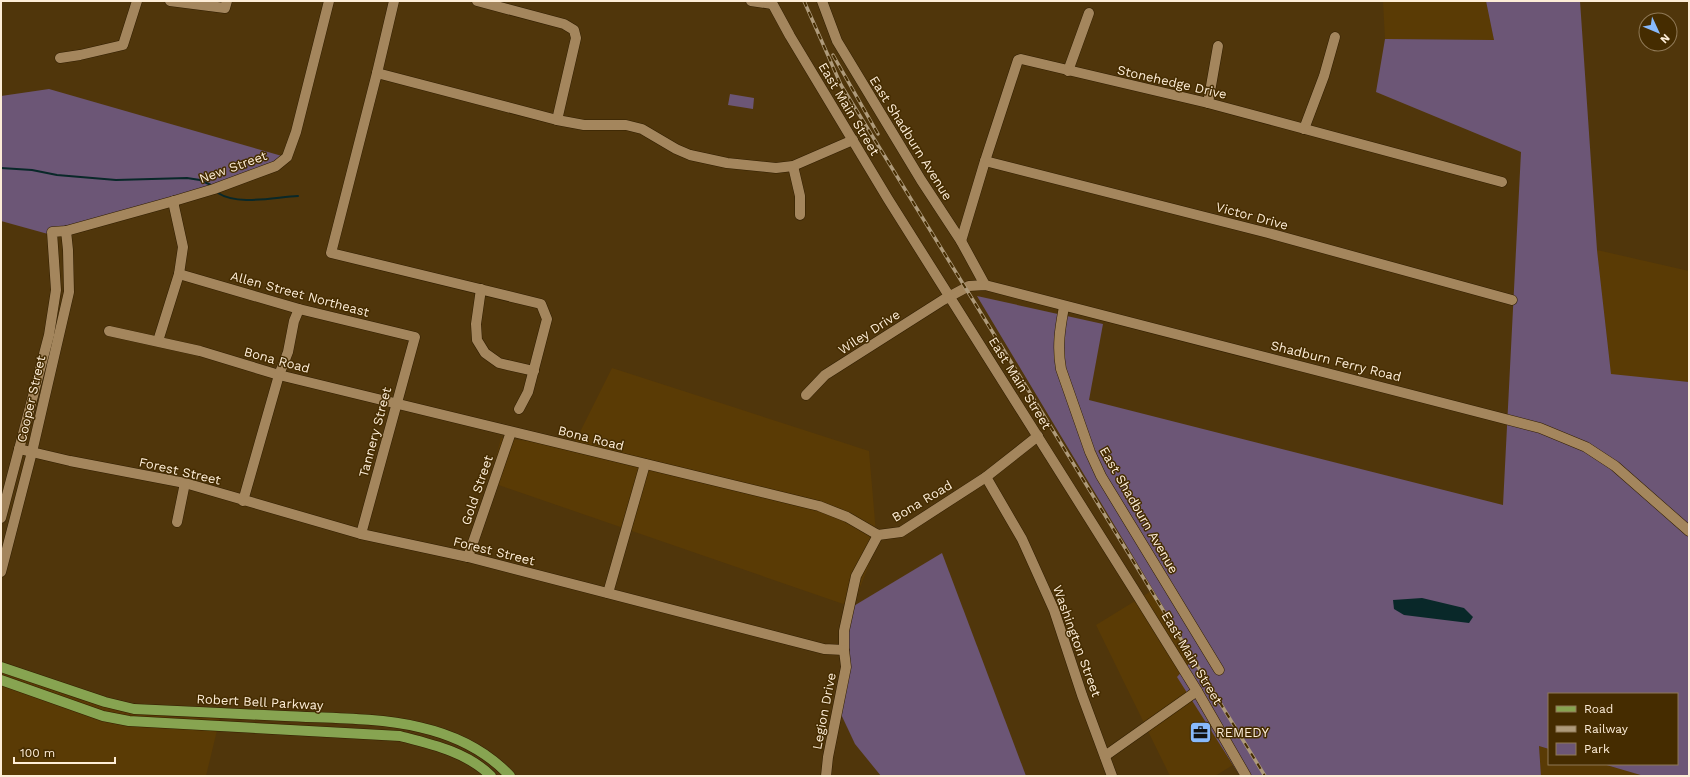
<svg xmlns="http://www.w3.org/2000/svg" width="1690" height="777" font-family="'Work Sans',sans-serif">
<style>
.built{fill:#5a3b05}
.green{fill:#6c5676}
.water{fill:#092829}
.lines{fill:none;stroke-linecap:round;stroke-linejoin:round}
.stream{stroke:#092829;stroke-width:2}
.minor-casing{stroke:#311e00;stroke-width:11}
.major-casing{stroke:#311e00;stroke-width:11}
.minor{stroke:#a4865d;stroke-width:10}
.major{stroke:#87a451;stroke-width:10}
.rail-casing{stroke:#ae9a7a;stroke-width:3.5}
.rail{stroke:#452c00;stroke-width:2;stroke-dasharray:6;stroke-linecap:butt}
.labels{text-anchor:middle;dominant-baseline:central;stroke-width:3;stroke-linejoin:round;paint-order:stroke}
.street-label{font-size:13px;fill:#fdedd7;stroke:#452c00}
.poi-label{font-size:13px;fill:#fdedd7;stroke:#452c00;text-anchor:start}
</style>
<rect width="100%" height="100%" fill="#50360b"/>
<!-- built -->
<g class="built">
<polygon points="1383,1 1486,1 1494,40 1385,39"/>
<polygon points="1597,250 1689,271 1689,382 1611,375"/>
<polygon points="612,368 869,451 877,545 852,607 490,482 501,438 573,446"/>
<polygon points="1153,590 1194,659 1178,677 1233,765 1215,776 1170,776 1096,625"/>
<polygon points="1,671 80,700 170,717 220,718 206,776 1,776"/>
<polygon points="1539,746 1549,749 1549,764 1603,764 1644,776 1541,776"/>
</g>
<!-- green -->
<g class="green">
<polygon points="1486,1 1580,1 1597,250 1611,374 1689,382 1689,776 1644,776 1603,764 1677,764 1677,694 1549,694 1549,749 1539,746 1541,776 1240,776 1177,677 1194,658 977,296 1103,324 1089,400 1503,505 1521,152 1376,92 1385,39 1494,40"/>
<polygon points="49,89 282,156 269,170 48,234 1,221 1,96"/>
<polygon points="730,94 754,98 753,109 728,105"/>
<polygon points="942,553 1026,776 881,776 855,744 839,710 852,607"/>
</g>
<!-- water -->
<polygon class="water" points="1422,598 1464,608 1473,617 1469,623 1404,615 1394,609 1393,600"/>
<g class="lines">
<!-- stream -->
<g class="stream">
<polyline points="1,168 32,170 57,175 116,180 187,178 200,180 211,185"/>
<path d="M 218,193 C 238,206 275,197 298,196"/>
</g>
<defs>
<g id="minor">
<polyline points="170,1 225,8 227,1"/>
<polyline points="477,1 564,24 574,30 576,38 557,120"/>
<polyline points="751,1 772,4"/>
<polyline points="771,1 790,36 888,199 1133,588 1197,691 1246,776"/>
<polyline points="822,1 837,41 921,180 961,241 985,285"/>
<polyline points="60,58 80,55 123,45 137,1"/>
<polyline points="1068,71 1089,13"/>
<polyline points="377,73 394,1"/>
<polyline points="1208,103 1218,46"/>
<polyline points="1304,129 1324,76 1335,37"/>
<polyline points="985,161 1268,233 1512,300"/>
<polyline points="793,166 800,196 800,215"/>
<polyline points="961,241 985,161 1018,60 1021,59 1208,103 1502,182"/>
<polyline points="179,274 299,309 415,337 361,534"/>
<polyline points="481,289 476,324 477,340 485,353 499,363 534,371"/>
<path d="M 1064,307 C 1060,328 1057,347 1061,369 L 1090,452 L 1101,476 L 1219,670"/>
<polyline points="109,331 200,351 279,375 819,506 847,517 878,535 901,532 986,477 1038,436"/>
<polyline points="158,341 179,274 183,247 174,206 174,201"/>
<polyline points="806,395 825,375 943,300 969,286 985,285 1540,428 1586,447 1615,466 1689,531"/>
<polyline points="519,409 528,392 547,319 541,304 331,253 377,73 557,120 584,125 626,125 642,129 676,149 690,155 727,163 776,168 793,166 853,140"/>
<polyline points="19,449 70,461 185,483 361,534 468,557 824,649 844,650 844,631 856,576 878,535"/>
<polyline points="986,477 1022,539 1054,610 1082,695 1112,776"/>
<polyline points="243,501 279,375 288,352 294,321 299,309"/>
<polyline points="1,518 49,335 56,290 52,232 66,231 174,201 214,189 276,166 287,157 296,132 329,1"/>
<polyline points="177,522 185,483"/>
<polyline points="468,557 511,432"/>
<polyline points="1,572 32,452 69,292 68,250 66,231"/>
<polyline points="608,593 645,464"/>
<polyline points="1105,756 1197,691"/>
<polyline points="826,776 828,757 846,667 844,650"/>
</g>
<g id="major">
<path d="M 1,667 L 105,702 L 134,709 C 184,711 235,714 285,716 C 363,720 452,714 510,776"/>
<path d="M 1,680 L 103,716 L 129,721 L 400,736 C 431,744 467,752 491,776"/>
</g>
</defs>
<!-- minor casing -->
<use href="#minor" class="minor-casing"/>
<!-- major casing -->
<use href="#major" class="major-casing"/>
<!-- minor -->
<use href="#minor" class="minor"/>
<!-- major -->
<use href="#major" class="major"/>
<defs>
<g id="rail">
<polyline points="804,1 841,85 1265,776"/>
<polyline points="833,55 878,134"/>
</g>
</defs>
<!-- rail casing -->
<use href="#rail" class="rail-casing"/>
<!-- rail -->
<use href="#rail" class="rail"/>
</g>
<!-- icons -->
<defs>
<symbol id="office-square" viewBox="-11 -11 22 22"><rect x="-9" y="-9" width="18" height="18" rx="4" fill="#88bafc" stroke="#452c00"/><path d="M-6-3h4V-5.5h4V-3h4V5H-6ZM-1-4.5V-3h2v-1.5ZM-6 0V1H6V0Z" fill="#111"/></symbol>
</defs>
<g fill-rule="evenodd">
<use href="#office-square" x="1188" y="720" width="25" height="25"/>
</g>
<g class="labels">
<!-- street labels -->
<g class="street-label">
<text transform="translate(1172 82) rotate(13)">Stonehedge Drive</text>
<text transform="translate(849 109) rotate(59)">East Main Street</text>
<text transform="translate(911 138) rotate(58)">East Shadburn Avenue</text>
<text transform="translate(233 167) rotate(-20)">New Street</text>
<text transform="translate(1252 216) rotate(15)">Victor Drive</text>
<text transform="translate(300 294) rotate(15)">Allen Street Northeast</text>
<text transform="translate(869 332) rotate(-33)">Wiley Drive</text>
<text transform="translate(277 360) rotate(15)">Bona Road</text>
<text transform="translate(1336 361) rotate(14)">Shadburn Ferry Road</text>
<text transform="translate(1020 383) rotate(58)">East Main Street</text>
<text transform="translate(31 399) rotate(-77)">Cooper Street</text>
<text transform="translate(375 432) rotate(-75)">Tannery Street</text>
<text transform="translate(591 438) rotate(14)">Bona Road</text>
<text transform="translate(180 471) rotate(13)">Forest Street</text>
<text transform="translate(477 490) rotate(-71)">Gold Street</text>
<text transform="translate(922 501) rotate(-31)">Bona Road</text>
<text transform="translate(1139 510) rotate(60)">East Shadburn Avenue</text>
<text transform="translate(494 551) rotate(14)">Forest Street</text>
<text transform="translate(1077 641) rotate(70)">Washington Street</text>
<text transform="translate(1192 658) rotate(59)">East Main Street</text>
<text transform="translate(260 702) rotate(3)">Robert Bell Parkway</text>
<text transform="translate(824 711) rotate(-79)">Legion Drive</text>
</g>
<!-- poi labels -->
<g class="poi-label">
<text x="1216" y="732">REMEDY</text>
</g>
</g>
<!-- border -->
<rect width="1690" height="777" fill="none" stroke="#fdedd7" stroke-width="4"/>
<!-- legend -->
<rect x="1548" y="693" width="130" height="72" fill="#452c00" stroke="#8f7956"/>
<rect x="1556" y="706" width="20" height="6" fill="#87a451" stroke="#8f7956"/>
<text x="1584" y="713" font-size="12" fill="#fdedd7">Road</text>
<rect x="1556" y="726" width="20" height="6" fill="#ae9a7a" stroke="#8f7956"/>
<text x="1584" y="733" font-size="12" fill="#fdedd7">Railway</text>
<rect x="1556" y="743" width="20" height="12" fill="#6c5676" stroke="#8f7956"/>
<text x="1584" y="753" font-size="12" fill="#fdedd7">Park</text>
<!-- north arrow -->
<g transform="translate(1658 32) rotate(134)"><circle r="19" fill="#452c00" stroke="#8f7956"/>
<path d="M0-3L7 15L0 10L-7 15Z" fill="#88bafc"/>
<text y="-6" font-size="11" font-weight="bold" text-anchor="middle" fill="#fdedd7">N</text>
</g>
<!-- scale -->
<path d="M14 757v6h101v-6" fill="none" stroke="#fdedd7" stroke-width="2"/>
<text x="20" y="757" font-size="12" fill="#fdedd7" stroke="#452c00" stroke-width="3" paint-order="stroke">100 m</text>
</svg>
